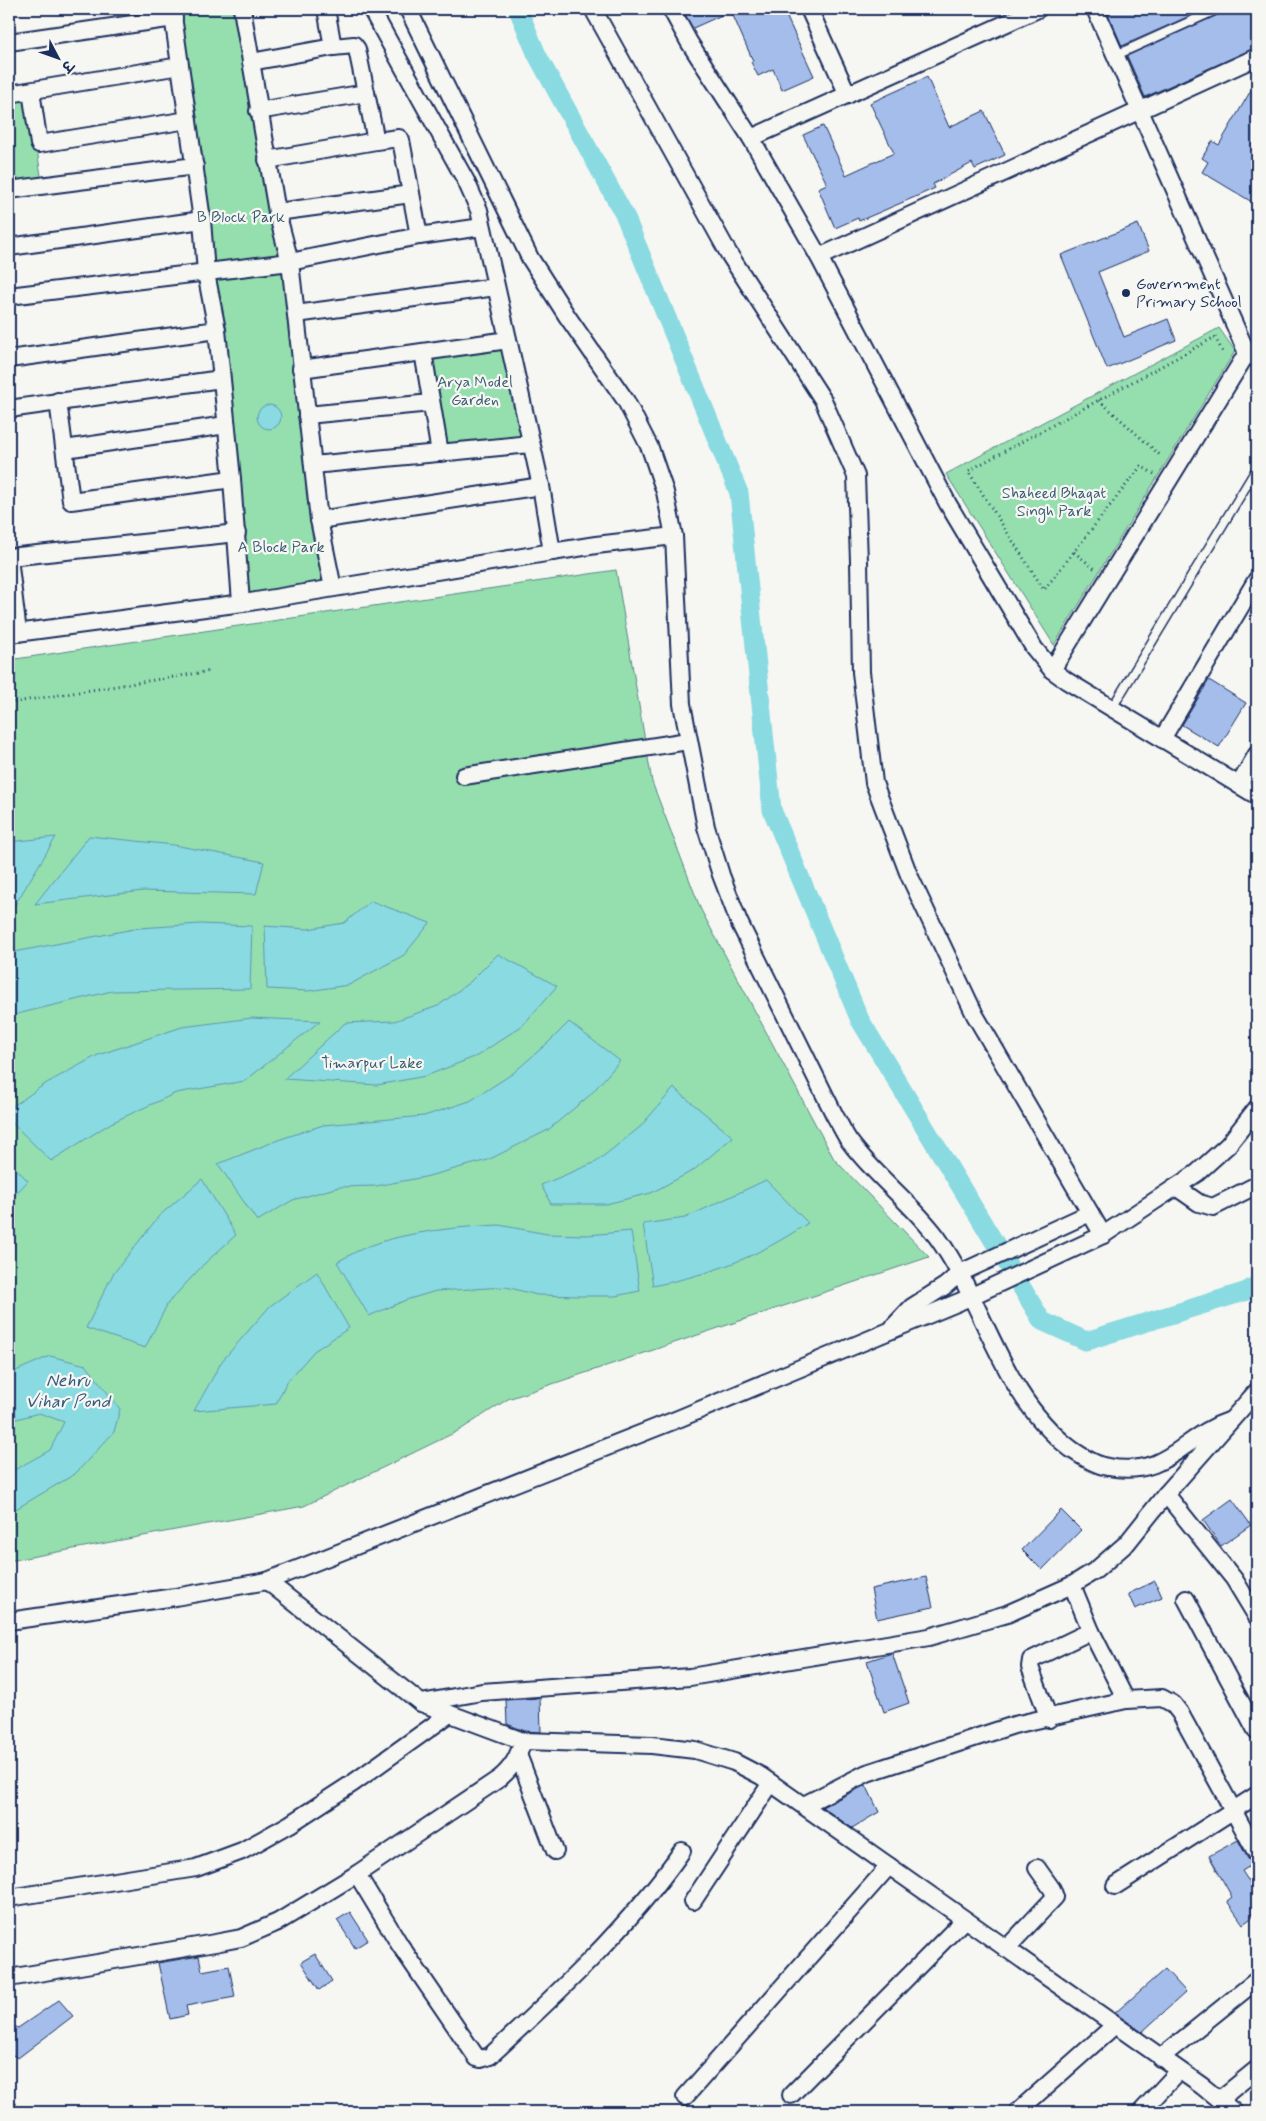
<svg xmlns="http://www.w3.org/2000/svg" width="1266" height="2121" font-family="Mynerve,'Playpen Sans Deva',sans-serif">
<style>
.green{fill:#95dfae;stroke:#588786}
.water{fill:#89dae1;stroke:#5d96ad}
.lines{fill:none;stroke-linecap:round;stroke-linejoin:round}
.canal{stroke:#89dae1;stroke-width:19}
.building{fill:#a4bdea;stroke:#1b2f5e}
.lane-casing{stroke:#1b2f5e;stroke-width:11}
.street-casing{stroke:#1b2f5e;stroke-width:20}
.path{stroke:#1b2f5e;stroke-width:3;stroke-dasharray:1 4;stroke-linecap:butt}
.lane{stroke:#f6f6f2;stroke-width:8}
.street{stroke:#f6f6f2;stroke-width:16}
.poi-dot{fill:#1b2f5e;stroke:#f6f6f2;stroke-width:2}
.labels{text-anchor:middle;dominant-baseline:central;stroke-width:4.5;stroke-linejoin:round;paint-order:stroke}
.park-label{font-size:16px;fill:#3a5b72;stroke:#f6f6f2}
.poi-label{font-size:16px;fill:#1b2f5e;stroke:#f6f6f2;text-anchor:start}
.water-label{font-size:18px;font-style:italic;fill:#365a7f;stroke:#f6f6f2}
</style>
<rect width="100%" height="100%" fill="#f6f6f2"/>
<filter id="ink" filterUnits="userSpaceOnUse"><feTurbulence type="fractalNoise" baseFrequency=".02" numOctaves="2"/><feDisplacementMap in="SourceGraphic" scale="10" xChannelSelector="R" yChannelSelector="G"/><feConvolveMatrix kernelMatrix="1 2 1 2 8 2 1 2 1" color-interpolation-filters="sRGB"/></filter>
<g filter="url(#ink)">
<!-- green -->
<g class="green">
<polygon points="172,9 243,9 287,255 327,586 245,598"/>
<polygon points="29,94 42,183 9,187 9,98"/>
<polygon points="1219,328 1235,351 1054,645 946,474"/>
<polygon points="508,340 531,444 445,452 423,352"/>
<polygon points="616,570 652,782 701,910 834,1159 929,1257 508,1399 460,1430 304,1506 9,1561 9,660"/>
</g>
<!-- water -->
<g class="water">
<circle cx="269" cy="417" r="12"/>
<polygon points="89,836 174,845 264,862 256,894 143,891 35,904"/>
<polygon points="56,837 13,908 9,909 9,842"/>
<polygon points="371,901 430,923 404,955 349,985 308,991 267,989 265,926 308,929 344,923"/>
<polygon points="200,924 252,926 250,989 112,991 9,1016 9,953 139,928"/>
<polygon points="498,954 557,986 523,1025 477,1056 426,1076 377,1085 284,1079 345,1023 394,1021 438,1006 471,981"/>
<polygon points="252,1018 320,1021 245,1081 176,1093 111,1123 51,1161 9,1120 9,1109 45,1084 98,1055 182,1027"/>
<polygon points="569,1022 620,1061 590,1095 548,1130 488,1160 425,1177 376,1186 339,1187 293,1200 257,1221 218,1164 278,1140 323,1125 424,1116 470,1101 512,1074 551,1040"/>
<polygon points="674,1088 733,1137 694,1170 651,1193 606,1204 551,1204 541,1185 596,1162 640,1127"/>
<polygon points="9,1161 28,1181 9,1201"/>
<polygon points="202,1179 236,1235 204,1264 168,1303 145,1348 86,1328 113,1274 159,1216"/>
<path d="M 766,1180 L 808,1223 C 756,1258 714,1273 653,1286 L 643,1224 L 685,1218 Z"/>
<path d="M 499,1225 L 547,1234 L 588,1235 L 631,1231 L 640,1291 L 615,1296 L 581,1296 L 537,1295 L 506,1287 L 436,1291 L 406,1300 L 369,1316 L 337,1262 C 348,1256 360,1249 372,1245 C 409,1231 460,1227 499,1225 Z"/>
<polygon points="317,1272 349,1328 314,1351 286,1383 276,1404 194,1411 222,1361 270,1306"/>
<polygon points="50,1356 86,1365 120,1409 114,1432 75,1474 9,1513 9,1473 50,1450 64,1422 39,1413 9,1421 9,1374"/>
</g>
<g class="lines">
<!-- canal -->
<polyline class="canal" points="518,9 537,55 625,216 739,493 772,810 860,1020 1042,1321 1086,1341 1247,1291 1257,1285"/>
</g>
<!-- building -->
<g class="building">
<polygon points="697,9 783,9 814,76 782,90 773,69 758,76 751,62 753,61 731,11 693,28 685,14"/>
<polygon points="1106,9 1205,9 1122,46"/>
<polygon points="1224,9 1257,9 1257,47 1145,97 1127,56 1220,14"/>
<polygon points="927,77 949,127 984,111 1005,155 975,169 972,163 933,184 935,188 915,197 859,221 858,218 835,228 818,188 827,184 803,135 823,126 846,175 894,153 870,103"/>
<polygon points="1257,80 1257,205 1202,172 1208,162 1202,158 1212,141 1219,145"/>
<polygon points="1138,224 1149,251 1098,272 1124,337 1168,319 1176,340 1107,369 1061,255"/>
<polygon points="1209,680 1246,703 1219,747 1182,725"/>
<polygon points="1232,1499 1251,1525 1221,1546 1203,1520"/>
<polygon points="1061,1510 1081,1530 1042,1570 1022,1550"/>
<polygon points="926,1577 933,1607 877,1619 871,1589"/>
<polygon points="1155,1581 1162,1597 1135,1609 1128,1594"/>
<polygon points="892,1653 909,1703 884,1712 867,1661"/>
<polygon points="540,1698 541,1732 525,1731 507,1724 506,1700"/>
<polygon points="866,1785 879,1812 852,1828 822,1807"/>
<polygon points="1238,1840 1248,1859 1255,1863 1242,1871 1257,1894 1257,1914 1243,1924 1227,1901 1232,1897 1209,1856"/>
<polygon points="350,1912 368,1940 355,1948 337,1920"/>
<polygon points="315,1954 332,1981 319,1990 301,1962"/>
<polygon points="199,1956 202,1971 229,1966 235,1997 186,2006 188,2015 170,2019 158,1963"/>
<polygon points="1165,1969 1186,1992 1142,2032 1115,2013"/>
<polygon points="59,2000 73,2016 18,2058 9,2053 9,2023 18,2028"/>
</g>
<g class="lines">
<defs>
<g id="lane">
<polyline points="1114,56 1218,9"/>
<polyline points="1112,708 1257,468"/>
</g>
<g id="street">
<polyline points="172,9 202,220 206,273 217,330 232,479 241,603"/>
<polyline points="242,9 277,212 290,262 319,520 333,588"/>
<polyline points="326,9 333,47 354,45 357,49 376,141 399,138 401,140 419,236"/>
<path d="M 408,9 L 530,258 L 567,316 L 626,401 L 650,448 L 665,492 L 674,536 L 682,704 L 706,827 L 721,875 L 739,922 L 835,1116 C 840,1124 844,1134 850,1142 C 875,1176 911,1202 937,1237 C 986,1305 1001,1396 1071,1449 C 1081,1456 1095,1465 1108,1467 C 1169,1478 1182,1436 1231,1420"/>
<polyline points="593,9 729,254 823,400 856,476 859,561 861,672 874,783 909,875 975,1015 1103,1235"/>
<polyline points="671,9 689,42 751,138 819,257 948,504 1034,648 1052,670 1067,681 1257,796"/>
<polyline points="809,9 848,95"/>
<polyline points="1095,9 1247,353 1257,359"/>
<polyline points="9,42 174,18"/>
<polyline points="251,62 333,47"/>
<polyline points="31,91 39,144 188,120"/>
<polyline points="9,94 180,66"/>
<polyline points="258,111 366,93"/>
<polyline points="751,138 1038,9"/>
<polyline points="267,160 376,141"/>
<polyline points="9,190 195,166"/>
<polyline points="277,212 411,194"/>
<polyline points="9,247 202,220"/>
<polyline points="819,257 1257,57"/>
<polyline points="9,296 290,262 419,236 482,227"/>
<polyline points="296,314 496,287"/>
<polyline points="423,352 440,453"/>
<polyline points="9,359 217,330"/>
<polyline points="301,369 508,340"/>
<polyline points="58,401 71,501 232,479"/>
<polyline points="9,409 221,379"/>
<polyline points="307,415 431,403"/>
<polyline points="65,449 226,425"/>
<polyline points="313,465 531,444"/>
<polyline points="319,520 541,486"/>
<polyline points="552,552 596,545 674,536"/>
<polyline points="9,557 237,533"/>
<polyline points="9,558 18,633"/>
<polyline points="9,634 250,602 552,552 541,486 479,210 466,181 371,9"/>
<polyline points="1052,670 1247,353"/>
<polyline points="1162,739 1257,579"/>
<polyline points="464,776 688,741"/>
<polyline points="1239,785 1257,754"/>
<polyline points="1176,1187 1199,1203 1213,1207 1257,1185"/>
<polyline points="894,1326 912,1307 945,1286 960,1273 1090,1213"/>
<polyline points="1166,1494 1234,1579 1257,1617"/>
<polyline points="267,1581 421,1703 482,1692 690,1677 929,1637 1007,1614 1072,1585 1096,1570 1127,1543 1166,1494 1257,1391"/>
<polyline points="1072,1585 1091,1631 1126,1700"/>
<polyline points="1186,1599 1257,1732"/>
<polyline points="9,1621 175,1597 267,1581 678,1419 959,1302 1103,1235 1197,1173 1228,1145 1257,1108"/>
<polyline points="421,1703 523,1741 652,1745 695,1750 734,1762 761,1776 1202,2086 1234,2112"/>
<polyline points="1049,1719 1030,1667 1031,1660 1091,1631"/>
<polyline points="519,1757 555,1851"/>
<polyline points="804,1805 867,1773 1014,1725 1126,1700 1162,1698 1173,1704 1180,1713 1257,1854"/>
<path d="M 357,1874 L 400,1945 L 477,2058 L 481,2059 L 490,2056 C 559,1992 628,1928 682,1851"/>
<polyline points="1115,1886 1257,1795"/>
<polyline points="9,1898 196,1868 242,1851 290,1824 353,1783 448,1715"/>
<polyline points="693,1901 771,1783"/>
<polyline points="1006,1949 1055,1897 1052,1889 1037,1868"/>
<path d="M 9,1978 L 215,1943 L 241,1938 L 278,1922 L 357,1874 L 500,1778 C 513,1767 518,1757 523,1741"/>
<polyline points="1160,2058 1257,1980"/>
<polyline points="791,2095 964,1920"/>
<polyline points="685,2097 889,1866"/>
<polyline points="1219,2100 1257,2069"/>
<polyline points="1017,2112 1115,2025"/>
<polyline points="1141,2112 1179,2071"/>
</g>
</defs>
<!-- lane casing -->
<use href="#lane" class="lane-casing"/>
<!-- street casing -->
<use href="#street" class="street-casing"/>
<!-- path -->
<g class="path">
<polyline points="1099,400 1162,457"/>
<polyline points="1154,474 1141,466 1044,590 968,471 1215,337 1224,355"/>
<polyline points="1074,552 1095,569"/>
<polyline points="9,703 211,671"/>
</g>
<!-- lane -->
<use href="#lane" class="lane"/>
<!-- street -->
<use href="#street" class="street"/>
</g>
</g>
<!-- markers -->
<circle class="poi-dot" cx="1126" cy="293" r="5"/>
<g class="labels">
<!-- park labels -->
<g class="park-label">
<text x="241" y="217">B Block Park</text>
<text x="475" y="382">Arya Model<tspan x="475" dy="18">Garden</tspan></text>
<text x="1054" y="493">Shaheed Bhagat<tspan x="1054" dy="18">Singh Park</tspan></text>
<text x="281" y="547">A Block Park</text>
<text x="372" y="1063">Timarpur Lake</text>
</g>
<!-- poi labels -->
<g class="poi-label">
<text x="1136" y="284">Government<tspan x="1136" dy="18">Primary School</tspan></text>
</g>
<!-- water labels -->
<g class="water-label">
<text x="68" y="1381">Nehru<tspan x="68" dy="21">Vihar Pond</tspan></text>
</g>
</g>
<!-- margin -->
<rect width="1266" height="2121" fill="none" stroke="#f6f6f2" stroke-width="30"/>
<rect x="15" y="15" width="1236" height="2091" fill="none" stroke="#1b2f5e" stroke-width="2" filter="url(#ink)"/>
<!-- north arrow -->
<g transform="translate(58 58) rotate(131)" stroke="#f6f6f2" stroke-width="4" paint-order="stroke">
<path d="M0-4L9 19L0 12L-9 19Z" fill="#1b2f5e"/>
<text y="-8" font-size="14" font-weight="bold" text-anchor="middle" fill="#1b2f5e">उ</text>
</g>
</svg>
